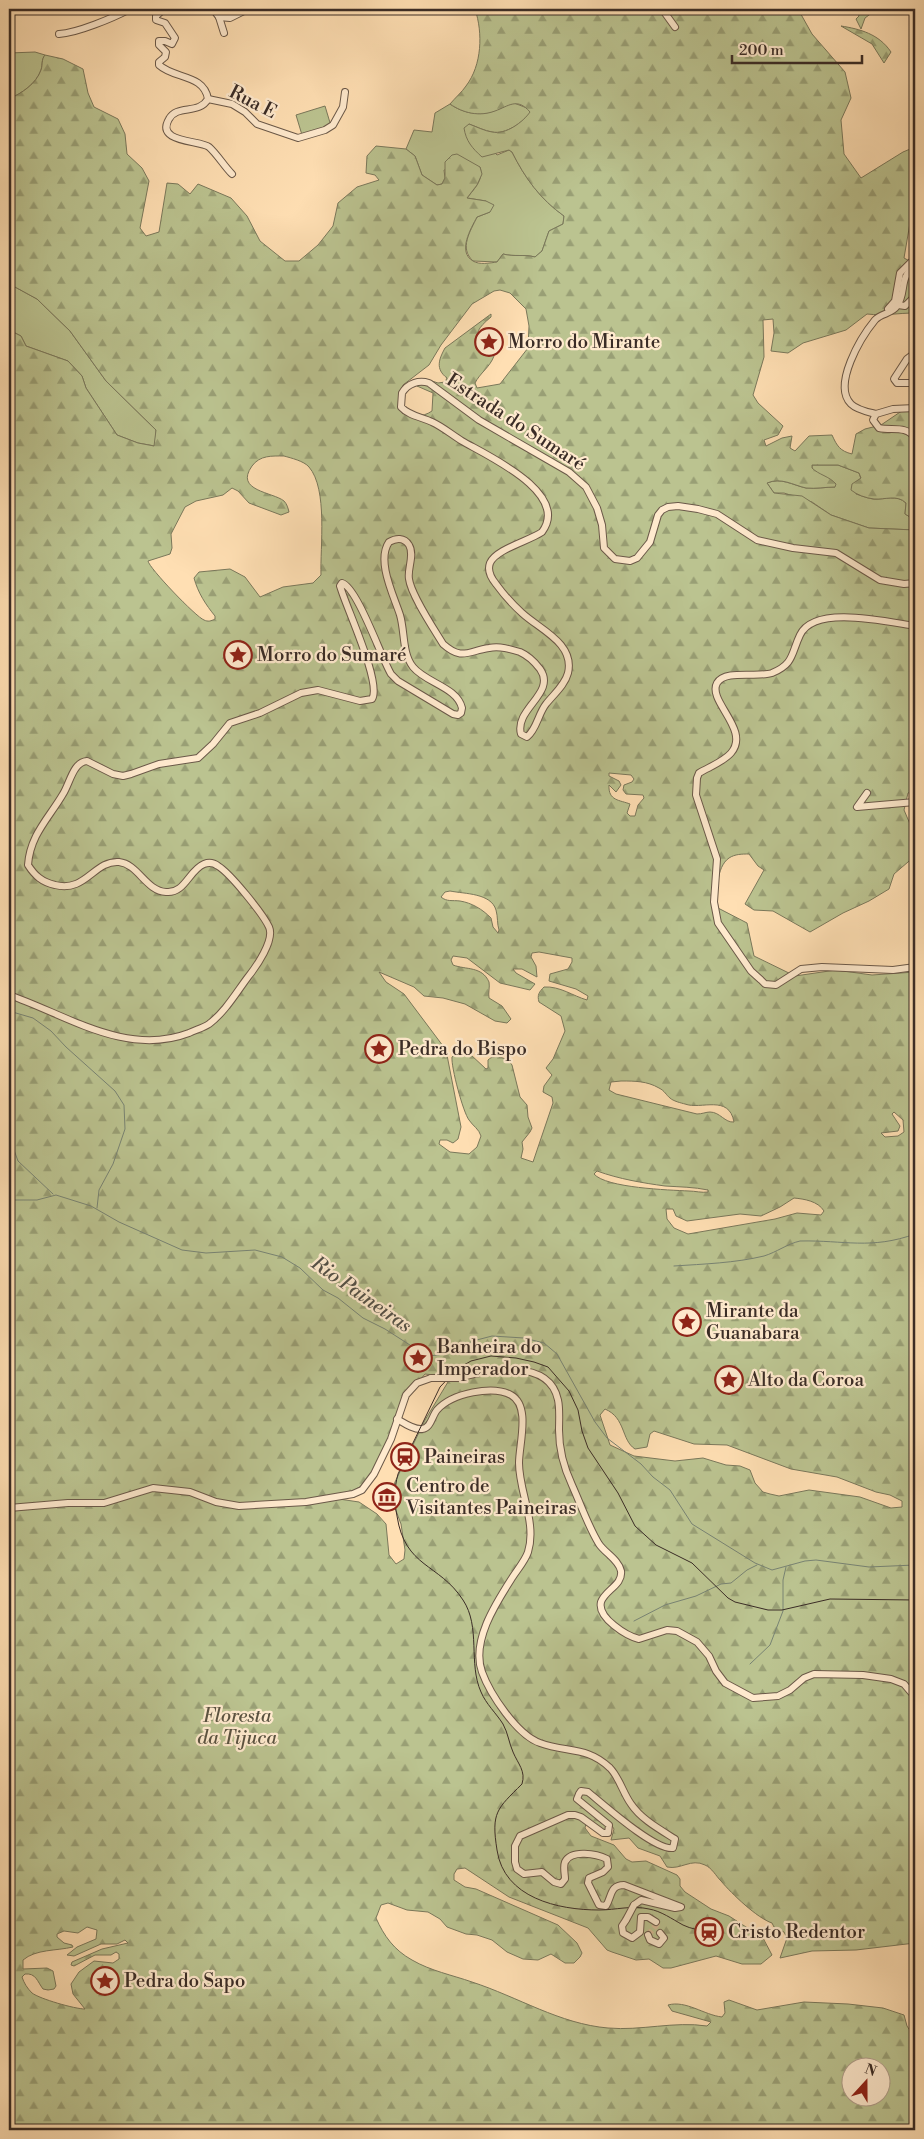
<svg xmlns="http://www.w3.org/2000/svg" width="924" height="2139" font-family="'Libre Bodoni',serif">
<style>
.green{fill:#bbc390;stroke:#7a785b}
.forest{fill:url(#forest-firs);stroke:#7a785b;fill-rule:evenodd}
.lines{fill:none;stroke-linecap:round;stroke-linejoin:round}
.stream{stroke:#788373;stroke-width:1}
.minor-tunnel{stroke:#d8bb97;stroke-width:6;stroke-dasharray:6 3;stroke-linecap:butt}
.minor-casing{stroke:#6b5949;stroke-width:8}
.minor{stroke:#ffeace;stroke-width:6}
.tram{stroke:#3a2c26;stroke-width:1}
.minor-bridge-casing{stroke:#6b5949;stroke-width:8;stroke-linecap:butt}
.minor-bridge{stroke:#ffeace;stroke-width:6}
.labels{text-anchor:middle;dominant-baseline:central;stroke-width:4.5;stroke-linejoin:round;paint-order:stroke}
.street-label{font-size:19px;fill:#3a2c26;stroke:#ffeace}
.poi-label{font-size:19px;fill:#3a2c26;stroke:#ffeace;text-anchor:start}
.park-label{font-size:19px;font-style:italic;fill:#5a5240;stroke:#ffeace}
.water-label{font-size:20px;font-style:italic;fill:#545046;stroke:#ffeace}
</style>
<defs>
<pattern id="forest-firs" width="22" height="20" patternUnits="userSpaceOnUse" patternTransform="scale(1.25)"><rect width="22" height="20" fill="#bbc390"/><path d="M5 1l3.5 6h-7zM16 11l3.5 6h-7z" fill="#999f75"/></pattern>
</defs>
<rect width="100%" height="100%" fill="#ffdfb3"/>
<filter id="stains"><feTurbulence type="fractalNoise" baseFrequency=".004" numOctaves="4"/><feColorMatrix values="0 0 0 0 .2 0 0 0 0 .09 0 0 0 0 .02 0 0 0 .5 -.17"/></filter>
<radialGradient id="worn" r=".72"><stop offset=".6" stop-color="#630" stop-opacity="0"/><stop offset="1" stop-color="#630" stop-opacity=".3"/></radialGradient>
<!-- green -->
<g class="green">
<polygon points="858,9 877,9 865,18 861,29 856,19 859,16"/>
<path d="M 35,52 L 45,55 C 41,60 43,64 41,70 C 36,84 22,93 9,99 L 9,53 Z"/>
<path d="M 514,103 L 527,108 L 531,112 C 523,122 506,135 492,132 C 485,131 477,127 469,124 L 497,155 L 509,150 L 512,152 C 525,178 540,199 564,216 L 563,224 L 549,231 L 542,251 L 535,257 C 524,254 514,257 503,254 L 497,262 L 473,261 C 459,248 470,232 477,217 L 490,212 L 486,201 L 467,198 C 475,188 484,179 480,167 L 444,170 L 445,178 L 442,184 L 437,185 L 422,175 L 415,156 L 406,149 L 414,130 L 432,132 L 435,113 L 450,104 C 463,113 480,117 496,110 C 502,108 507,104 514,103 Z"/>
<polygon points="325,106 331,126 302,135 296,115"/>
<polygon points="9,281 15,287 37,299 70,331 106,381 156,430 155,446 138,443 117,435 86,388 82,376 68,361 26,346 21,336 9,330"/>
<path d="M 812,465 L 838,465 L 859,473 L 861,479 L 856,482 L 856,494 C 862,496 867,498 873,499 C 884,500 897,494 906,503 L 905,514 L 915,520 L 915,530 L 869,528 L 831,515 L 812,502 L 784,493 L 774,493 L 767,483 C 781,477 792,485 806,488 C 815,489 826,487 835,487 L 814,471 L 812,468 Z"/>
</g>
<!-- forest -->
<g class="forest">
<path d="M 475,9 L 798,9 L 812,34 L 845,72 L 851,98 L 841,120 L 844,154 L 861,178 L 903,152 L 915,147 L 915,221 L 910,223 L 904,258 L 915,264 L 915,313 C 898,313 885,316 867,314 L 846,330 L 803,343 L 788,353 L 771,351 L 774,333 L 773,319 L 763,320 L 764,357 L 753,395 L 758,403 L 783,426 L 778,435 L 764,440 L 766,446 L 782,438 L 792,436 L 790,448 L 795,451 L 809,436 L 832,435 C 837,446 840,451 852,454 L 856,434 L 865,429 L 881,425 L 915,402 L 915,520 L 905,514 L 906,503 C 897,494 885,500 874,499 C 866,498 857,495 851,490 L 852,484 L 861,478 L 859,473 L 838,465 L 812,465 L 812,468 C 819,475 829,476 836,484 L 835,487 C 826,487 816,489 806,488 C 793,485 781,477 767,483 L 774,493 L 802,496 L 831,515 L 869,528 L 915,530 L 915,790 L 908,793 L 904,810 L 910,824 L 915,828 L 915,856 L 894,874 L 889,889 L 869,901 L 843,913 L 810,932 L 773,911 L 754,910 L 745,904 L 764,870 L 758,866 L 749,854 C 742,854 735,854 729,858 C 716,867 716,894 718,908 L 747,923 L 754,956 L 795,976 L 836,970 L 872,975 L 915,972 L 915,1943 L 856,1950 L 812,1951 L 780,1958 L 787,1938 L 784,1932 L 774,1927 L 772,1923 C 757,1918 732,1894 721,1881 C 716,1876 712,1868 705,1865 C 691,1858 681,1870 667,1867 L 660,1856 L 638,1848 L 629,1838 L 611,1840 L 614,1829 L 611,1824 L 605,1831 L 586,1823 L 585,1828 L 591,1836 L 614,1845 L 626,1859 L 632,1862 L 646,1861 L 677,1875 L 680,1879 L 680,1886 L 685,1892 L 711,1909 L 729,1916 L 763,1938 L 772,1955 L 761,1964 L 742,1964 L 716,1956 L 671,1968 L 663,1968 L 649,1959 L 636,1960 L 612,1952 L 607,1950 L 588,1928 L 509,1897 L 465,1868 L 457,1869 L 454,1874 L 454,1880 L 465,1887 L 476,1889 L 558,1925 L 577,1943 L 582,1953 L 580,1957 L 574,1963 L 565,1963 L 551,1954 L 538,1960 L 523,1959 L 507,1952 L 492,1940 L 477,1935 L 466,1934 L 447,1927 L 440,1919 L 428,1912 L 407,1910 L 388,1903 L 381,1905 L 376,1918 C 384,1936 394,1950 412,1960 C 431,1971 452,1975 472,1982 C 518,1997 560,2024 608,2028 C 641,2031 674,2021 707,2026 L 711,2022 L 672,2011 L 668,2005 C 686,2000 704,2015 722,2017 L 725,2013 L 724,2002 L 729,2000 L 757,2010 L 804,2002 L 848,2004 L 883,2008 L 904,2015 L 907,2026 L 915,2038 L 915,2130 L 9,2130 L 9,330 L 21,336 L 26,346 L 68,361 L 82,376 L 86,388 L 117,435 L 138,443 L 154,446 L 156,430 L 106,381 L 70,331 L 37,299 L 15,287 L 9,281 L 9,99 C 22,93 36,84 41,70 C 43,64 41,60 45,55 L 63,59 L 83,69 L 88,93 L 94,107 L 118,119 L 125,134 L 127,154 L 142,168 L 149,181 L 140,228 L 146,236 L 159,232 L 167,183 L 178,184 L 190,194 L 198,184 L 231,198 L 247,216 L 260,241 L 285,261 L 299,261 L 318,245 L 333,226 L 338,203 L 357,187 L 379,180 L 375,175 L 366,173 L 367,156 L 376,146 L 406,149 L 415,156 L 422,175 L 437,185 L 442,184 L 445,178 L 445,162 L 452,155 L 457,154 L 480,167 L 482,174 L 477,185 L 467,198 L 486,201 L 494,205 L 490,212 L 477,217 C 471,228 457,252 473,261 C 479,265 490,263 497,262 L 503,254 C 514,257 524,254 535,257 L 542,251 L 549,231 L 563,224 L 564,216 C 540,199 525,178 512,152 L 509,150 L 482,157 C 472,148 466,141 464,128 L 469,124 C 477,127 485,131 492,132 C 506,135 523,122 530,112 C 517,97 509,106 495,111 C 479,117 463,113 450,104 C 455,98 462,92 466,86 C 482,65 483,33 475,9 ZM 500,290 L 510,293 L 526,309 L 529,326 L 528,348 L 500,384 L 477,388 L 475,383 C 480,373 490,367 494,356 C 486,339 463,340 491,317 L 491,314 L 445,348 C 439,359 435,369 447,378 L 445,382 L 438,383 L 429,380 L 417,386 L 433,393 L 432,411 C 422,418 412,416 402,413 L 399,399 L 403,385 L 429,365 L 441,345 L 472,304 L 494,291 ZM 284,456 C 291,458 304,461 309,467 C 328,489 320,547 321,575 L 313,583 L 283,587 L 260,597 L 245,577 L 230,569 L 199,572 L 194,578 C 198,593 206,605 215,616 L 215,619 C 211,621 208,622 204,620 C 196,617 149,568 148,561 L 170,554 L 172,548 L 171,534 L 185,507 L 196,501 L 223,495 L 232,488 L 238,491 L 249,503 L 281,515 L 289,512 C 288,508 287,504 284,501 C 273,492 234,491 252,466 C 260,455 272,456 284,456 ZM 609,773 L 631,775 L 634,779 L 632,782 L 624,785 L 623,790 L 626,794 L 643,795 L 644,798 L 638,805 L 635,816 L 630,816 L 627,813 L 630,804 C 620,800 608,801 609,785 L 616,792 L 621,785 L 619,781 L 609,776 ZM 450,891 C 465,894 491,893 496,910 C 498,917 497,924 499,930 L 498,933 L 493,927 L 491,918 C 482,909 472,903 460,901 C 452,900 447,902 441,897 L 445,892 ZM 539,952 L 572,958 L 572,962 L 568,969 L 550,974 L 549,981 L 576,989 L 588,996 L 587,1000 C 573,996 560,986 544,987 C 539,992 537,995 539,1002 L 561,1016 L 565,1031 L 553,1059 L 546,1068 L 552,1075 L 544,1086 L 543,1092 L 552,1097 L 553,1103 L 533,1162 L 521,1158 L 523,1149 L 522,1142 L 530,1132 L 532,1128 L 528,1117 L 527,1105 L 520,1097 L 512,1065 C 507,1058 495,1053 488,1060 L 488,1068 L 486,1069 L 470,1054 L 456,1054 L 452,1057 C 451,1067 463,1112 469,1120 C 473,1126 479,1129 481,1136 L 477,1147 L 469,1154 L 450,1152 L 439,1144 L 440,1140 L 447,1140 L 453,1143 L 458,1139 L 461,1127 L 446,1050 L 404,994 L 386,982 L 379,972 L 414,987 L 424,996 L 443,998 L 465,1004 L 495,1021 L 507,1023 L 511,1019 L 502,1006 L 489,998 C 488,993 490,987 489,982 C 482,966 466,970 453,965 L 451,960 L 453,956 L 467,958 L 500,983 L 530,990 L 535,984 L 516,973 L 513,969 L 522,969 L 537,977 L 536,966 L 531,957 L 532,953 ZM 621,1081 C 635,1081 647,1081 659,1088 C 665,1091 666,1095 670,1098 C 673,1101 681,1103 685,1104 C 701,1110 729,1094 734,1122 C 725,1123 720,1112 710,1112 C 706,1112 702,1114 697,1114 L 616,1094 L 609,1090 L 611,1082 ZM 894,1112 L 903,1120 L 904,1132 L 898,1136 L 885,1137 L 881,1133 L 898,1131 L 900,1126 L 892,1114 ZM 597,1171 C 619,1179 643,1183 665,1186 C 680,1187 694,1187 708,1190 L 708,1192 C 702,1193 695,1191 689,1191 C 669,1190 606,1188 594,1174 ZM 794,1198 C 804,1199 818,1201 824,1211 L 821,1215 L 797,1213 L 775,1219 L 688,1234 L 674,1228 L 667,1219 L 666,1209 L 673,1209 L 676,1216 L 687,1221 L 740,1214 L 761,1216 L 780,1207 ZM 425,1374 L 451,1377 L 425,1420 L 395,1482 L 392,1493 L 392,1500 L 401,1524 L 405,1550 L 404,1559 L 396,1564 L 389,1555 L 386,1524 L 377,1514 L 359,1502 L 339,1499 L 363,1485 L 387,1453 L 411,1391 ZM 605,1409 C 626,1418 621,1440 635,1449 L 647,1447 L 650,1434 L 654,1431 L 694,1444 L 727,1445 L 791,1469 L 837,1477 L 876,1492 L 890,1495 L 902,1501 L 902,1507 L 891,1508 L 860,1497 L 809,1490 L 779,1496 L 770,1494 L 763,1492 L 755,1483 L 750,1470 L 740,1466 L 726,1465 L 703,1458 L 675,1461 L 634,1456 L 610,1445 L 600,1415 ZM 87,1927 L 97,1930 L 96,1939 L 77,1947 L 67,1955 L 74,1956 L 101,1944 L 117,1944 L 125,1940 L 128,1943 L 102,1949 L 72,1962 L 71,1965 L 74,1966 L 95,1955 L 111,1955 L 116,1952 L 119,1954 L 119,1959 L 113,1963 L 94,1961 L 79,1972 L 71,1984 L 73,1994 L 85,2009 C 75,2009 40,1999 32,1993 C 27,1988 24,1983 22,1977 L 25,1974 C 36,1973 37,1981 43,1989 L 48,1990 L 54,1989 L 56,1986 L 53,1971 L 47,1968 L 23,1969 L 23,1960 C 36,1949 56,1951 73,1947 L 72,1945 L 64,1943 L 57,1937 L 57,1934 L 64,1931 L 78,1933 ZM 852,2066 L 882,2066 L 882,2096 L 852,2096 Z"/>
<path d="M 841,26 C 860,29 879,34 891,52 L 884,63 L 872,44 Z"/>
</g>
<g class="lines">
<!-- stream -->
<g class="stream">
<polyline points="9,1011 33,1018 51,1031 66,1047 115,1091 124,1105 125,1129 113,1164 99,1190 97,1208"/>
<polyline points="9,1144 14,1150 18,1161 53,1194"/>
<polyline points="9,1200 37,1200 56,1195 91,1206 119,1222 182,1250 206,1253 255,1250 282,1257 300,1268 323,1290 338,1298 363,1318 385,1329 427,1356 439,1355 473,1341 492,1336 524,1338 544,1343 557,1354 595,1422 607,1438 641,1464 653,1477 670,1490 692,1524 755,1563 772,1570 805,1561 816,1560 869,1567 915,1565"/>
<path d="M 674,1266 C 704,1264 735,1263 764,1256 C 777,1252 787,1244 800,1241 C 844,1240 871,1250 915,1234"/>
<polyline points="634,1621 665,1605 696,1596 721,1584 731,1583 747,1570 757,1565"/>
<polyline points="750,1664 770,1645 783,1611 783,1580 786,1567"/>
</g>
<!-- minor-tunnel -->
<polyline class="minor-tunnel" points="648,1935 657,1924 656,1922"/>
<defs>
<g id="minor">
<path d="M 164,9 L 156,16 L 156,20 L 165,23 L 175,38 L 172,44 L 165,41 L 159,41 L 159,45 L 166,52 L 165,57 L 159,62 L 159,65 C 174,79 204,74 208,99 C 199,115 177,104 169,119 C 155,143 200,140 209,147 C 217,154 224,166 232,174"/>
<polyline points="196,9 203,10 211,9"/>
<polyline points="213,9 219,17 230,18 248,9"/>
<polyline points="662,9 675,27"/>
<polyline points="219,17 224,33"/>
<path d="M 59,34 C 77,33 113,18 130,9"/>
<polyline points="208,99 232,104 245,112 257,124 298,138 325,130 333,125 343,107 345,92"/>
<polyline points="898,305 905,306 915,296"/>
<polyline points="888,309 895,301 900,273 915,258"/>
<polyline points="915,353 907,359 894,379 897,383 915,383"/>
<path d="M 915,408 L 893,409 L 876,414 L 873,420 L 879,428 C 892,431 906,425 915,438"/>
<path d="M 876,414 C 868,412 857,410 851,404 C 832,385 861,337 875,320 C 881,313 892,314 897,306 C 907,292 898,278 915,266"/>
<path d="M 915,626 C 888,622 814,604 800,635 C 791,654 794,664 772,673 C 758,678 725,669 717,683 C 707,701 751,730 731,753 C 723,762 709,767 699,773 L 697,778 L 696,795 L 717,859 L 714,902 L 718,923 L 751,971 L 761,980 L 765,984 L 776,985 L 801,969 L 822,967 L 893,970 L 915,967"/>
<polyline points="867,793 857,807 915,802"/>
<path d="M 9,995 C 67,1015 126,1057 189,1033 C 195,1030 203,1028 209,1024 C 225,1012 236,993 248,977 C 256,967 275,940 269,927 C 263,914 230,873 218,866 C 214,863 209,862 204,864 C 189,870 185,894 166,892 C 146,891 138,864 119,862 C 94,860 86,893 55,885 C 42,882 35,876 28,865 C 30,835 49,818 63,794 C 70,783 73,762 87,761 L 113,774 L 123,776 L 131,774 L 159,764 L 198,758 L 213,744 L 230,723 L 260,713 L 301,693 L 318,690 L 360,701 L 372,699 C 382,684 347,609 341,589 L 340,586 L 342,583 C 357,587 381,657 391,674 L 398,681 L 453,714 L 458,715 L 461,713 L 462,708 C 457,687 426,683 413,667 C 402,653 405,632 400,615 C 394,596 376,561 389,542 C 396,538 404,537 409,545 C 415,555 407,569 409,579 C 411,595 434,629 443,644 C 462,661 468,651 489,648 C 500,646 510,649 520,652 C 529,656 534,661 540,669 C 557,693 514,709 521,734 L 527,737 C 537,729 538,714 546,704 C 554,694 565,685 568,673 C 575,643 539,629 522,613 C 512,604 504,595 496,584 C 491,578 487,571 490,563 C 496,549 529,541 542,532 C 571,493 486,455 462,441 C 452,435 443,427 432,422 C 422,417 409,416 401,407 L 402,393 C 408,383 419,380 429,383 L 479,420 L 569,472 L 586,487 L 597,508 L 602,525 L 604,548 L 615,559 L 630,561 L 637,558 L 650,542 L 658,515 L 662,510 L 668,507 L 678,506 L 698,509 L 717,514 L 757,540 L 793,548 L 836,553 L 880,580 L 904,584 L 915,583"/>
<path d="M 458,1378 C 487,1370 549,1357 558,1400 C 560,1409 559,1421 559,1430 C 559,1450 564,1468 572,1485 C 581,1505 588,1526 599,1544 C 605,1553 619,1560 621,1571 C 623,1585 605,1590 601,1602 C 597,1618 627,1636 639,1639 L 667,1630 L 677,1631 L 697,1642 L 709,1656 L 716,1671 L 725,1683 L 753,1698 L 778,1696 L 790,1690 L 804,1678 L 814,1674 L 863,1675 L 891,1679 L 904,1684 L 915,1697"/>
<path d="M 397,1419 C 404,1423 414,1430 422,1429 C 431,1428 432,1416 437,1410 C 452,1393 493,1385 511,1395 C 531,1406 519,1444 519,1463 C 519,1492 537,1523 528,1552 C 525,1561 517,1570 512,1578 C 496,1603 471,1641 482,1672 C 490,1694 517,1735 540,1743 C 567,1753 587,1746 610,1768 C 619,1777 623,1793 631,1804 C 641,1819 659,1829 675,1839 L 673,1848 C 655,1851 603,1804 588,1792 L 581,1791 L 579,1794 L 577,1799 L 609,1825 L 608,1833 L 603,1833 L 581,1817 L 575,1815 L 568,1815 L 520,1836 L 515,1846 L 515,1862 L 517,1869 L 524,1874 L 542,1872 L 554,1882 L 561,1884 L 565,1879 C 565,1874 563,1867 565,1862 C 571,1849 597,1854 607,1859 L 608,1867 L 603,1872 L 589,1878 L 588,1883 L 599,1905 L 606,1906 C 612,1896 610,1885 624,1885 L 681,1907 L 675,1908 L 641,1900 L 634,1905"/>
<polyline points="9,1508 68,1503 104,1503 153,1488 190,1492 216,1502 239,1506 306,1502 353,1494 362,1490 374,1474 391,1439 406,1395 417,1383 431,1378"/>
<polyline points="626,1920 622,1926 623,1933 632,1938 640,1932 641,1917 648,1917 656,1922"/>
<polyline points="648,1935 650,1940 659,1944 664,1938 660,1933"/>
</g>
</defs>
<!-- minor casing -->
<use href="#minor" class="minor-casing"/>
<!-- minor -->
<use href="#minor" class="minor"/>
<!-- tram -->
<path class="tram" d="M 709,1932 C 700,1930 691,1929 683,1925 C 672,1919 661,1911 649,1909 C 632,1905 616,1910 599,1910 C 558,1910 504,1898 497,1850 C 491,1812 497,1809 522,1784 C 526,1771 518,1764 513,1752 C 509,1743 508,1733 503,1724 C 496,1713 486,1704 481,1692 C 468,1663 481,1627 463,1600 C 439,1563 405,1568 397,1516 C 394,1501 394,1489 398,1474 L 440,1387 L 457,1369 L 471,1361 L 491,1356 L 516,1358 L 534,1362 L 548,1367 L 569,1391 L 578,1410 L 582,1431 L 588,1448 L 618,1493 L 635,1526 L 656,1545 L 692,1563 L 728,1598 L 735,1602 L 768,1610 L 782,1610 L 830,1599 L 915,1600"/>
<defs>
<g id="minor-bridge">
<polyline points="431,1378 458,1378"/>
<polyline points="626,1920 634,1905"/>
</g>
</defs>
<!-- minor-bridge casing -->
<use href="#minor-bridge" class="minor-bridge-casing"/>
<!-- minor-bridge -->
<use href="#minor-bridge" class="minor-bridge"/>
</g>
<!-- icons -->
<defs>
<symbol id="sight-ring" viewBox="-11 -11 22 22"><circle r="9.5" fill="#ffeace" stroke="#8f2418" stroke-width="1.5"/><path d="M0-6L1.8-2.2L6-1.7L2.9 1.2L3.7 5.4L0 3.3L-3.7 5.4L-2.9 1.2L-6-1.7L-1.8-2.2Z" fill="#8f2418"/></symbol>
<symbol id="station-ring" viewBox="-11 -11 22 22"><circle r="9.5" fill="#ffeace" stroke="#8f2418" stroke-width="1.5"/><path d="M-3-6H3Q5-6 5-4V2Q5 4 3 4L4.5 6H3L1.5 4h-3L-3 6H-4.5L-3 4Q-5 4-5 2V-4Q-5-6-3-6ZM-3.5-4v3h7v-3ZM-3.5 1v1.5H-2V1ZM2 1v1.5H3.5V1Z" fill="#8f2418"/></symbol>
<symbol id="museum-ring" viewBox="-11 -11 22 22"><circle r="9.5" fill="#ffeace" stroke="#8f2418" stroke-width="1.5"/><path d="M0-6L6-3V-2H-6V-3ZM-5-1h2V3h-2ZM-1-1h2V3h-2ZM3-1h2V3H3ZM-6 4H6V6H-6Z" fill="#8f2418"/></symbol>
</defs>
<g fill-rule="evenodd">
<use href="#sight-ring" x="473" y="326" width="32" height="32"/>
<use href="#sight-ring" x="222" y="639" width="32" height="32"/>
<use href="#sight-ring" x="363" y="1033" width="32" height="32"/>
<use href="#sight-ring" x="671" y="1306" width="32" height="32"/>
<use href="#sight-ring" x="402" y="1342" width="32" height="32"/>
<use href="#sight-ring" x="713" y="1364" width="32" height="32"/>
<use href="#station-ring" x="389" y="1441" width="32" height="32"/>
<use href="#museum-ring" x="371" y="1481" width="32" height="32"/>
<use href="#station-ring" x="693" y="1916" width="32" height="32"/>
<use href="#sight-ring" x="89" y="1965" width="32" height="32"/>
</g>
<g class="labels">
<!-- street labels -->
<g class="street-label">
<text transform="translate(253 102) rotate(27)">Rua E</text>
<text transform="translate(516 422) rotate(33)">Estrada do Sumaré</text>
</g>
<!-- poi labels -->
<g class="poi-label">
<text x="508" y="342">Morro do Mirante</text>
<text x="257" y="655">Morro do Sumaré</text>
<text x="398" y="1049">Pedra do Bispo</text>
<text x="706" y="1311">Mirante da<tspan x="706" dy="22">Guanabara</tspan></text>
<text x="437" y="1347">Banheira do<tspan x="437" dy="22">Imperador</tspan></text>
<text x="748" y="1380">Alto da Coroa</text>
<text x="424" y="1457">Paineiras</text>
<text x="406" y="1486">Centro de<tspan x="406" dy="22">Visitantes Paineiras</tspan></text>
<text x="728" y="1932">Cristo Redentor</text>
<text x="124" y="1981">Pedra do Sapo</text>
</g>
<!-- park labels -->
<g class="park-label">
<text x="237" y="1716">Floresta<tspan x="237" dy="22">da Tijuca</tspan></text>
</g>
<!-- water labels -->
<g class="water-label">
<text transform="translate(361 1295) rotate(35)">Rio Paineiras</text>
</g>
</g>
<!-- margin -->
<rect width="924" height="2139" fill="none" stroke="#ffdfb3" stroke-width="30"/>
<rect x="10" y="10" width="904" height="2119" fill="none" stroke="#3a2c26" stroke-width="2.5"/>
<rect x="15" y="15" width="894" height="2109" fill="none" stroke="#3a2c26"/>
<!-- north arrow -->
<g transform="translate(866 2082) rotate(21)"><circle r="24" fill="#ffeace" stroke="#b09e8b"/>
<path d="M0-4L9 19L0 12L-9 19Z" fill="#8f2418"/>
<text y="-8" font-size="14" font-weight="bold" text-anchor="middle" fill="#3a2c26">N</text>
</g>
<!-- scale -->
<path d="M732 55v8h130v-8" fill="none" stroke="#3a2c26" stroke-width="2.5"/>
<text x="739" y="55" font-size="15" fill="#3a2c26" stroke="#ffeace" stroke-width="4" paint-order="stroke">200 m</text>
<rect width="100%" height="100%" filter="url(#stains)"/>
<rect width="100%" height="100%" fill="url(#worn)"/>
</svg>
